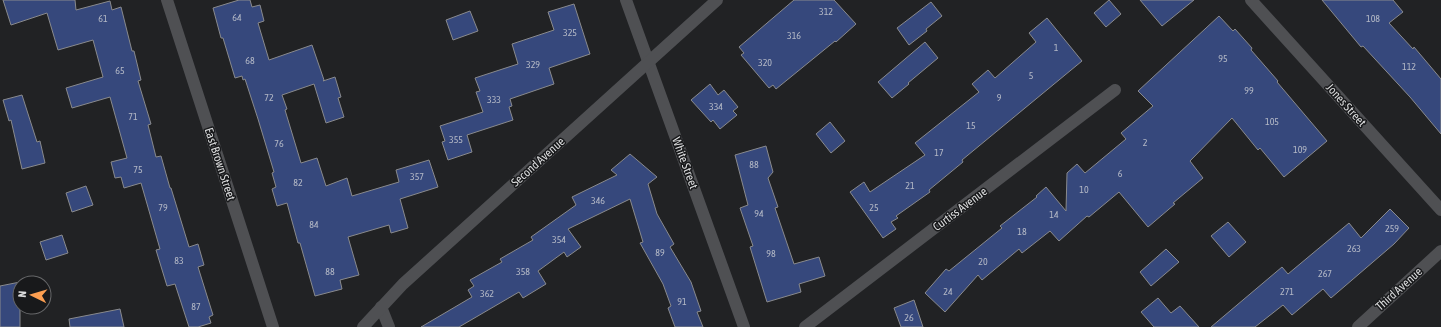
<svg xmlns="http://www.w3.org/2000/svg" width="1441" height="327" font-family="'Asap Condensed',sans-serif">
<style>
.building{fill:#36487c;stroke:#898a8d}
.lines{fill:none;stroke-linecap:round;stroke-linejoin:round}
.street{stroke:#4f5053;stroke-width:12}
.labels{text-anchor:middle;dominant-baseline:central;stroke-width:3;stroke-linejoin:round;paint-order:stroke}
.number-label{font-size:10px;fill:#b2b7c5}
.street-label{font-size:12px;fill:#dbdcdd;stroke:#18191b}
</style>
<rect width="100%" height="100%" fill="#212224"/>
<!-- building -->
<g class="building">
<polygon points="3,0 75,0 76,10 110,1 112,10 121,7 132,51 134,51 141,80 138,81 151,124 148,125 156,157 161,156 170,188 171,188 189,247 198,244 204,265 198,267 213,315 209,317 211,323 198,327 189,327 175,284 167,286 156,250 160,249 141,183 124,188 121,177 115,178 111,162 127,158 110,97 72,108 66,88 103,77 93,40 58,50 47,13 11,25"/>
<polygon points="239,0 250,0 252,7 260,5 264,21 258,23 269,60 312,45 324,80 323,81 335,77 341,97 338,98 344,117 326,123 314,84 282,95 287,109 285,110 301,163 317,158 326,186 347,178 352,196 399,182 396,170 429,160 438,187 400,199 408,228 391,233 389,225 348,237 359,275 340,280 342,289 315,296 300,243 298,243 287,203 277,206 272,189 276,187 272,173 274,172 258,119 245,79 243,80 242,76 235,78 223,38 221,38 213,8"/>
<polygon points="794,0 834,0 856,24 836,42 835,41 776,89 773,85 769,88 741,55 744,53 739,47"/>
<polygon points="1109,0 1121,14 1106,27 1094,13"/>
<polygon points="1140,0 1194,0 1162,26"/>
<polygon points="1322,0 1393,0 1403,12 1389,23 1413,49 1414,47 1441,79 1441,134 1410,97 1363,46 1361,47"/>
<polygon points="931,2 942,16 926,29 927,31 909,45 897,28"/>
<polygon points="574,4 590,54 549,68 554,84 510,99 512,106 509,107 513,120 467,135 472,152 448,160 442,142 445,141 440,126 483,112 476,92 480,91 475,78 518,64 512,44 554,30 548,12"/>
<polygon points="470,11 478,31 453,40 446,20"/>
<polygon points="1219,16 1233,31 1235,29 1252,48 1251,50 1278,81 1277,82 1327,141 1284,177 1260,148 1258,150 1232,118 1190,161 1203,178 1173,203 1175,204 1148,227 1119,192 1089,217 1087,216 1059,241 1050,231 1022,253 1019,249 982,280 978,275 945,312 925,293 946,269 949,271 1002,228 1000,226 1037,197 1036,196 1046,187 1066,211 1067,173 1077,164 1085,173 1126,139 1121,133 1153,106 1138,91"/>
<polygon points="1047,18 1082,61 962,160 963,162 929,190 930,192 896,216 898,218 891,222 896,229 883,238 850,192 864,182 870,192 925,155 915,143 979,92 972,84 988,70 995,78 1036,42 1029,33"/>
<polygon points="925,42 938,58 908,83 909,84 892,98 878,82"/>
<polygon points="710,84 718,95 724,90 738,107 733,111 737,115 720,129 713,120 711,122 691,100"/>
<polygon points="22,95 37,142 40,141 45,163 22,169 11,120 9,121 3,100"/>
<polygon points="830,122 845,141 831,153 816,134"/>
<polygon points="766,146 773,172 768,178 778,207 775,208 794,264 819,257 825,276 799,284 801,292 767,302 750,247 753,246 740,208 748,205 735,155"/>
<polygon points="630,154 657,177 648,184 657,214 674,244 670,247 691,282 701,311 697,312 703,327 675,327 668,308 671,306 663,284 640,243 643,242 630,199 568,229 581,247 567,257 564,252 538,271 546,284 523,298 519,292 459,327 421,327 472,297 468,290 474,286 470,280 502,262 500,259 533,240 531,237 576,205 572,197 617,175 611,170"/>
<polygon points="86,186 93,205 72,212 66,193"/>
<polygon points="1390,209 1409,228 1394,244 1331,298 1323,289 1292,315 1283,305 1255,327 1211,327 1282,267 1288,274 1349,223 1361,238"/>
<polygon points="1228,222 1246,242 1229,257 1211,236"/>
<polygon points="62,235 68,253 46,260 40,242"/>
<polygon points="1166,249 1179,262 1151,286 1140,272"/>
<polygon points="20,282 20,327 0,327 0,286"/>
<polygon points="1158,298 1171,313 1180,306 1199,327 1154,327 1141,312"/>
<polygon points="914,300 923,327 901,327 894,308"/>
<polygon points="120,309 124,327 70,327 69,319"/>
</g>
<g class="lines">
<!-- street -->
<g class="street">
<polyline points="167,0 273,327"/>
<polyline points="626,0 744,327"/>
<polyline points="1251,0 1441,210"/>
<polyline points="381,307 389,327"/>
<polyline points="363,327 403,284 717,0"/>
<polyline points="805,327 1115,90"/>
<polyline points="1358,327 1441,251"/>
</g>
</g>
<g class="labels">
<!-- number labels -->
<g class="number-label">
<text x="826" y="11">312</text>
<text x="237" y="17">64</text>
<text x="103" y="18">61</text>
<text x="1373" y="18">108</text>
<text x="570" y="32">325</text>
<text x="794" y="35">316</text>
<text x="1056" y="47">1</text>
<text x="1223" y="58">95</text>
<text x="250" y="60">68</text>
<text x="765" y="62">320</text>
<text x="533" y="64">329</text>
<text x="1409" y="66">112</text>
<text x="120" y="70">65</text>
<text x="1031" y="75">5</text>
<text x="1249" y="90">99</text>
<text x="269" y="97">72</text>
<text x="999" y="97">9</text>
<text x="494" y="99">333</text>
<text x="716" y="106">334</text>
<text x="133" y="116">71</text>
<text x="1272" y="121">105</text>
<text x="971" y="125">15</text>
<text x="456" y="139">355</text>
<text x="1145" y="142">2</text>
<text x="279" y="143">76</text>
<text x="1300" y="149">109</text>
<text x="939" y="152">17</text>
<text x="754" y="164">88</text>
<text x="138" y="169">75</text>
<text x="1120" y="173">6</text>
<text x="417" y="176">357</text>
<text x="298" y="182">82</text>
<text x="910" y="185">21</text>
<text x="1084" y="189">10</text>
<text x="598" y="200">346</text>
<text x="163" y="207">79</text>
<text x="874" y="207">25</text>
<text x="759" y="213">94</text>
<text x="1054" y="214">14</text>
<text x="314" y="224">84</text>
<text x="1392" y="228">259</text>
<text x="1022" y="231">18</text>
<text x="559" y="239">354</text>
<text x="1354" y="248">263</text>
<text x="660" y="252">89</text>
<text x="771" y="253">98</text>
<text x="179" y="260">83</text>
<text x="983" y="261">20</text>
<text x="330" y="271">88</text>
<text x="523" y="271">358</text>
<text x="1325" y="273">267</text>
<text x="948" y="291">24</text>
<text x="1287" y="291">271</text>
<text x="487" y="293">362</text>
<text x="682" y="301">91</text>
<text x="196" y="306">87</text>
<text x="909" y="317">26</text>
</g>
<!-- street labels -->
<g class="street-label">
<text transform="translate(1346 105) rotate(48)">Jones Street</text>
<text transform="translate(538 162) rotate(-42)">Second Avenue</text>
<text transform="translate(685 163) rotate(70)">White Street</text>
<text transform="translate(220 164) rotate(72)">East Brown Street</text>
<text transform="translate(960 209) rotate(-37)">Curtiss Avenue</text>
<text transform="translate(1399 289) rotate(-42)">Third Avenue</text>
</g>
</g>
<!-- north arrow -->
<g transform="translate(32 295) rotate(275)"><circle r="19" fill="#18191b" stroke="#666769"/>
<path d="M0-3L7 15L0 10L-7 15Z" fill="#fb9e51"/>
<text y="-6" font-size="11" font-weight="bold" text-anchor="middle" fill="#dbdcdd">N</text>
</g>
</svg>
